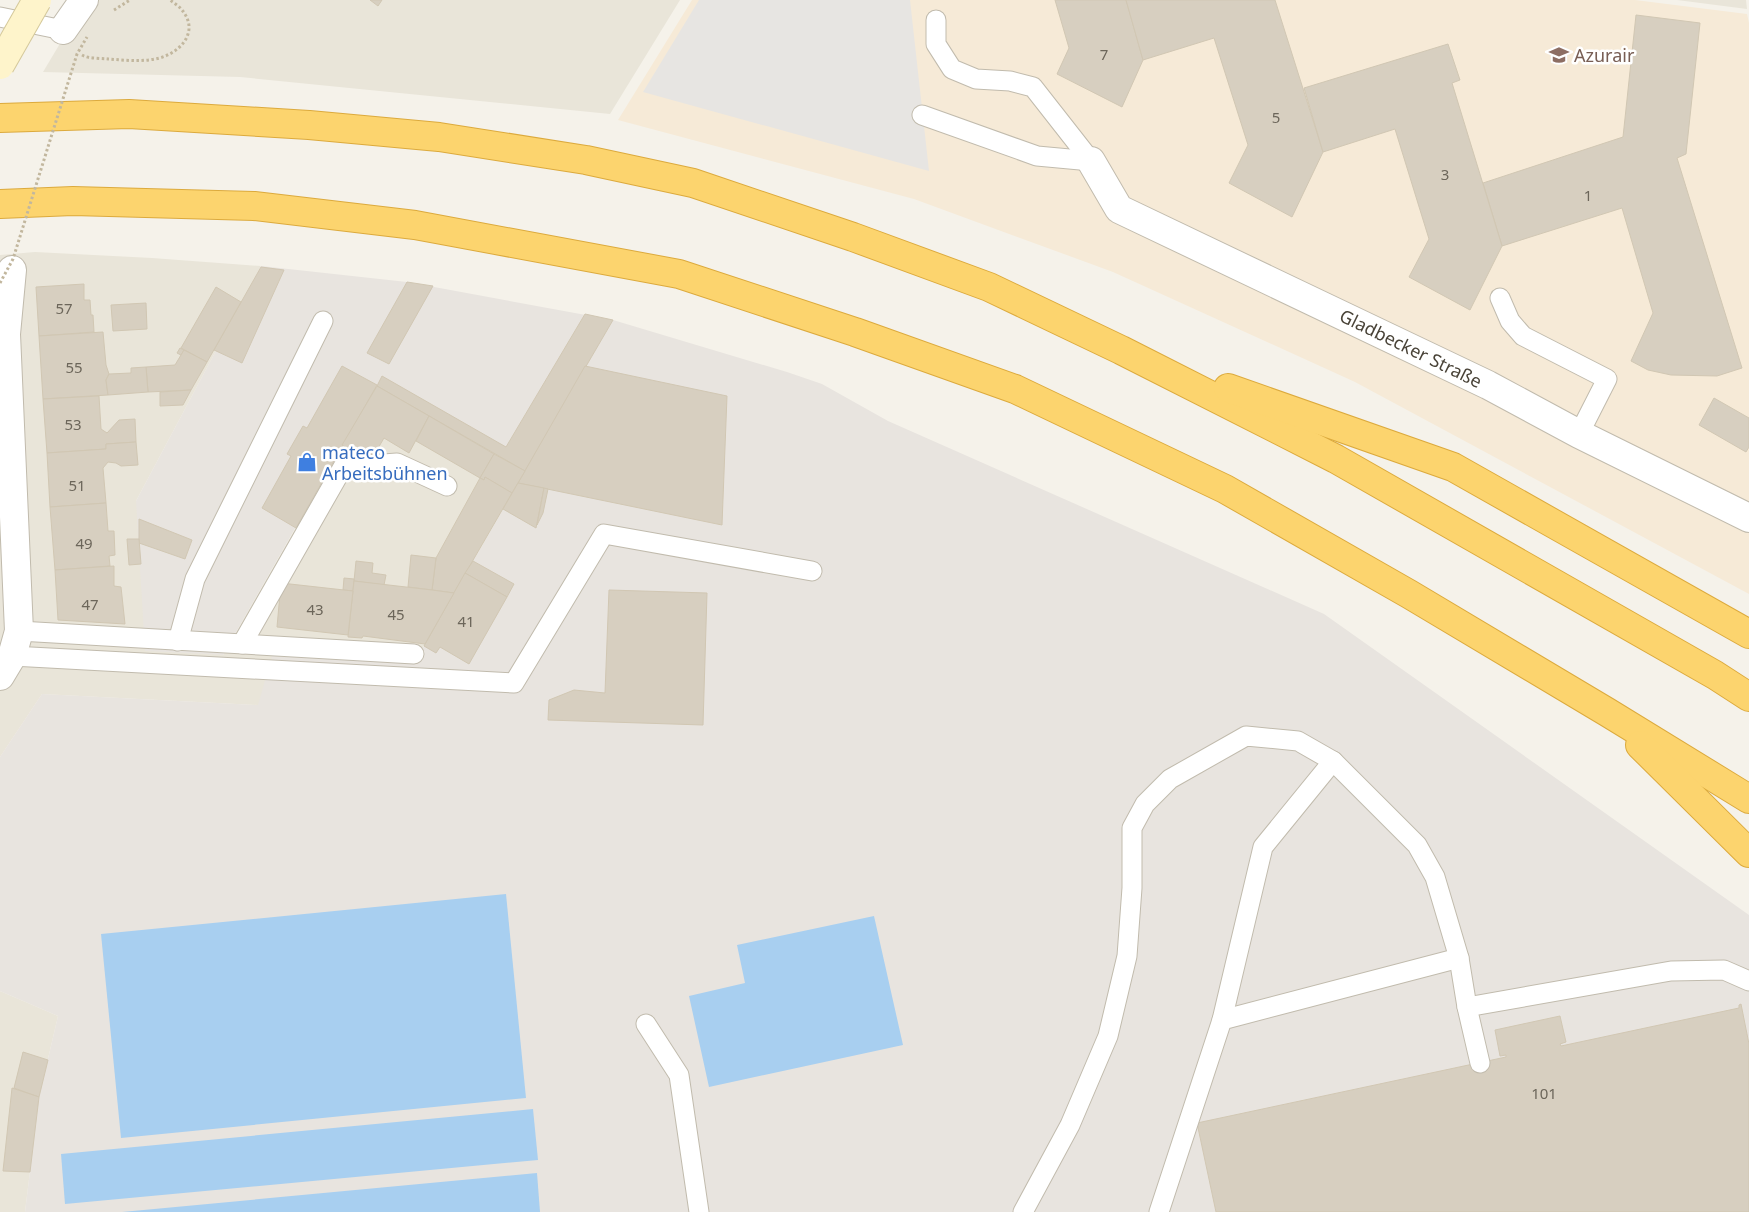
<svg xmlns="http://www.w3.org/2000/svg" width="1749" height="1212" font-family="'Noto Sans',sans-serif">
<style>
.residential{fill:#e9e5d9}
.commercial{fill:#f6ead7}
.industrial{fill:#e8e4df}
.parking{fill:#e7e5e2}
.water{fill:#a8cff0}
.building{fill:#d7cfc0;stroke:#d1c7b3}
.lines{fill:none;stroke-linecap:round;stroke-linejoin:round}
.lane-casing{stroke:#c1bbad;stroke-width:21}
.street-casing{stroke:#c1bbad;stroke-width:30}
.highway-casing{stroke:#dcaa3d;stroke-width:30}
.path{stroke:#c2b79e;stroke-width:3;stroke-dasharray:2.5 2.5;stroke-linecap:butt}
.lane{stroke:#fff;stroke-width:19}
.street{stroke:#fff;stroke-width:28}
.highway{stroke:#fcd46e;stroke-width:28}
.secondary-bridge-casing{stroke:#d4c89a;stroke-width:30;stroke-linecap:butt}
.path-bridge{stroke:#c2b79e;stroke-width:3;stroke-dasharray:2.5 2.5;stroke-linecap:butt}
.secondary-bridge{stroke:#fef4cb;stroke-width:28}
.labels{text-anchor:middle;dominant-baseline:central;stroke-width:5;stroke-linejoin:round;paint-order:stroke}
.number-label{font-size:15px;fill:#6c665a}
.education-label{font-size:18px;fill:#785e54;stroke:#fff;text-anchor:start}
.street-label{font-size:18px;fill:#494338;stroke:#fff}
.shop-label{font-size:18px;fill:#366cbe;stroke:#fff;text-anchor:start}
</style>
<rect width="100%" height="100%" fill="#f5f2ea"/>
<!-- residential -->
<g class="residential">
<polygon points="86,0 680,0 610,114 240,77 43,72"/>
<polygon points="1677,0 1746,0 1747,9"/>
<polygon points="35,252 152,258 261,266 136,501 223,655 377,386 525,471 414,663 258,705 42,694 0,757 0,255"/>
<polygon points="0,991 58,1016 39,1097 25,1212 0,1212"/>
</g>
<!-- commercial -->
<polygon class="commercial" points="692,0 1635,0 1747,14 1749,23 1749,594 1355,382 1113,272 914,199 618,120"/>
<!-- industrial -->
<polygon class="industrial" points="261,266 407,282 613,320 787,372 822,384 888,421 1324,614 1749,915 1749,1212 25,1212 39,1097 58,1016 0,991 0,757 42,694 258,705 272,656 414,663 525,471 376,386 223,655 145,651 136,501"/>
<!-- parking -->
<polygon class="parking" points="699,0 910,0 929,171 643,92"/>
<!-- water -->
<g class="water">
<polygon points="506,894 526,1098 121,1138 101,934"/>
<polygon points="874,916 903,1045 709,1087 689,996 745,983 737,945"/>
<polygon points="533,1109 538,1160 65,1204 61,1154"/>
<polygon points="537,1173 540,1212 122,1212"/>
</g>
<!-- building -->
<g class="building">
<polygon points="370,0 382,0 378,6"/>
<polygon points="1055,0 1126,0 1143,60 1122,107 1057,74 1069,48"/>
<polygon points="1126,0 1275,0 1323,152 1292,217 1229,183 1248,145 1214,38 1143,60"/>
<polygon points="1636,15 1700,23 1686,154 1677,158 1742,368 1717,376 1671,375 1648,370 1631,361 1653,313 1622,208 1502,246 1483,183 1623,137"/>
<polygon points="1448,44 1460,80 1452,83 1502,246 1470,310 1409,277 1429,239 1395,129 1323,152 1304,88"/>
<polygon points="261,267 284,270 242,363 214,350"/>
<polygon points="407,282 433,286 389,364 367,353"/>
<polygon points="84,284 84,300 90,300 91,315 93,315 94,332 39,336 36,287"/>
<polygon points="216,287 241,302 207,362 181,348"/>
<polygon points="146,303 147,329 113,331 111,305"/>
<polygon points="585,314 613,320 525,471 377,386 382,376 506,447"/>
<polygon points="103,332 106,365 109,374 106,380 108,395 43,399 39,336"/>
<polygon points="180,348 184,350 181,355 177,353"/>
<polygon points="184,350 207,362 191,390 148,392 146,367 175,365"/>
<polygon points="342,366 377,385 296,528 262,508 291,456 287,454 303,426 307,428"/>
<polygon points="585,366 727,396 722,525 518,483"/>
<polygon points="146,367 148,392 108,395 106,380 109,374 131,373 131,368"/>
<polygon points="377,386 429,416 409,453 384,438 370,462 342,445"/>
<polygon points="191,390 183,405 160,406 160,392"/>
<polygon points="99,396 101,429 107,433 119,420 135,419 136,442 106,444 106,449 47,453 43,399"/>
<polygon points="1714,398 1749,418 1749,447 1746,452 1699,425"/>
<polygon points="429,416 494,454 480,478 416,441"/>
<polygon points="136,442 138,465 121,466 116,463 108,462 103,468 106,503 50,507 47,453 106,449 106,444"/>
<polygon points="494,454 525,471 512,493 485,477 484,480 480,478"/>
<polygon points="485,477 512,493 454,593 432,590 436,558 480,478 484,480"/>
<polygon points="518,483 544,488 536,528 503,509"/>
<polygon points="544,488 548,489 543,513 537,525"/>
<polygon points="106,503 108,531 114,531 115,555 109,556 110,566 55,570 50,507"/>
<polygon points="139,519 192,540 185,559 139,543"/>
<polygon points="127,539 139,539 141,564 129,565"/>
<polygon points="411,555 436,558 432,590 408,587"/>
<polygon points="356,561 373,563 372,573 386,575 384,585 354,581"/>
<polygon points="473,561 514,584 507,597 465,573"/>
<polygon points="114,566 114,586 121,587 125,624 58,620 55,570"/>
<polygon points="465,573 507,597 469,664 440,647 436,653 424,646"/>
<polygon points="344,578 354,579 353,591 343,590"/>
<polygon points="354,581 432,590 454,593 425,644 363,636 362,638 348,637"/>
<polygon points="281,583 353,591 348,635 277,627"/>
<polygon points="609,590 707,593 703,725 548,720 549,700 574,690 605,693"/>
<polygon points="1741,1004 1749,1044 1749,1212 1216,1212 1197,1123 1506,1057 1506,1055 1500,1056 1495,1030 1560,1016 1566,1042 1560,1044 1561,1046 1739,1008 1739,1005"/>
<polygon points="23,1052 48,1060 39,1097 14,1088"/>
<polygon points="12,1088 39,1097 30,1172 3,1171"/>
</g>
<g class="lines">
<defs>
<g id="lane">
<polyline points="0,17 63,30"/>
<polyline points="936,20 936,44 952,69 976,79 1010,81 1033,87 1091,161"/>
<polyline points="922,115 1037,156 1091,161"/>
<polyline points="1500,298 1510,321 1523,336 1607,379 1579,434"/>
<polyline points="19,631 414,654"/>
<polyline points="178,641 195,579 323,321"/>
<polyline points="242,644 343,467 397,463 447,486"/>
<polyline points="12,656 514,683 604,534 812,571"/>
<polyline points="1467,1007 1671,971 1724,970 1749,981"/>
<polyline points="1222,1020 1263,847 1333,761"/>
<polyline points="646,1024 679,1075 699,1212"/>
<polyline points="1023,1212 1070,1125 1108,1036 1127,956 1132,888 1132,828 1145,804 1170,779 1246,736 1298,741 1333,761 1417,845 1435,877 1459,958 1467,1007 1480,1063"/>
<polyline points="1159,1212 1222,1020 1459,958"/>
</g>
<g id="street">
<polyline points="63,30 84,0"/>
<polyline points="1091,161 1119,209 1488,385 1579,434 1749,518"/>
<polyline points="0,676 12,656 19,631 6,334 12,270"/>
</g>
<g id="highway">
<polyline points="0,118 129,114 309,125 439,137 586,160 693,183 853,237 989,287 1121,350 1336,459 1715,675 1749,697"/>
<polyline points="0,204 73,201 254,206 415,225 679,274 855,332 1015,389 1225,489 1409,594 1607,712 1749,799"/>
<polyline points="1228,388 1453,467 1749,634"/>
<polyline points="1640,745 1749,853"/>
</g>
</defs>
<!-- lane casing -->
<use href="#lane" class="lane-casing"/>
<!-- street casing -->
<use href="#street" class="street-casing"/>
<!-- highway casing -->
<use href="#highway" class="highway-casing"/>
<!-- path -->
<g class="path">
<polyline points="114,10 130,0"/>
<path d="M 82,55 C 89,59 100,58 108,59 C 123,60 139,62 155,59 C 178,55 201,33 182,10 C 179,6 174,3 170,0"/>
</g>
<!-- lane -->
<use href="#lane" class="lane"/>
<!-- street -->
<use href="#street" class="street"/>
<!-- highway -->
<use href="#highway" class="highway"/>
<defs>
<polyline id="secondary-bridge" points="0,65 37,0"/>
</defs>
<!-- secondary-bridge casing -->
<use href="#secondary-bridge" class="secondary-bridge-casing"/>
<!-- path-bridge -->
<polyline class="path-bridge" points="0,283 13,259 77,54 87,37"/>
<!-- secondary-bridge -->
<use href="#secondary-bridge" class="secondary-bridge"/>
</g>
<!-- icons -->
<defs>
<symbol id="university-bare" viewBox="-9 -9 18 18"><path d="M0-5L7-2L0 1L-7-2ZM-4 1L0 2.5L4 1V4Q0 6-4 4Z" fill="#8d6e63" stroke="#fff" stroke-width="2.5" paint-order="stroke"/></symbol>
<symbol id="shop-bare" viewBox="-9 -9 18 18"><path d="M-5-2.5h2.3a2.7 3.5 0 0 1 5.4 0H5L5.5 6h-11ZM-1.5-2.5h3a1.5 2.3 0 0 0-3 0Z" fill="#3f7fe0" stroke="#fff" stroke-width="2.5" paint-order="stroke"/></symbol>
</defs>
<g fill-rule="evenodd">
<use href="#university-bare" x="1545" y="41" width="28" height="28"/>
<use href="#shop-bare" x="293" y="448" width="28" height="28"/>
</g>
<g class="labels">
<!-- number labels -->
<g class="number-label">
<text x="1104" y="54">7</text>
<text x="1276" y="117">5</text>
<text x="1445" y="174">3</text>
<text x="1588" y="195">1</text>
<text x="64" y="308">57</text>
<text x="74" y="367">55</text>
<text x="73" y="424">53</text>
<text x="77" y="485">51</text>
<text x="84" y="543">49</text>
<text x="90" y="604">47</text>
<text x="315" y="609">43</text>
<text x="396" y="614">45</text>
<text x="466" y="621">41</text>
<text x="1544" y="1093">101</text>
</g>
<!-- education labels -->
<g class="education-label">
<text x="1574" y="55">Azurair</text>
</g>
<!-- street labels -->
<g class="street-label">
<text transform="translate(1411 348) rotate(26)">Gladbecker Straße</text>
</g>
<!-- shop labels -->
<g class="shop-label">
<text x="322" y="452">mateco<tspan x="322" dy="21">Arbeitsbühnen</tspan></text>
</g>
</g>
</svg>
